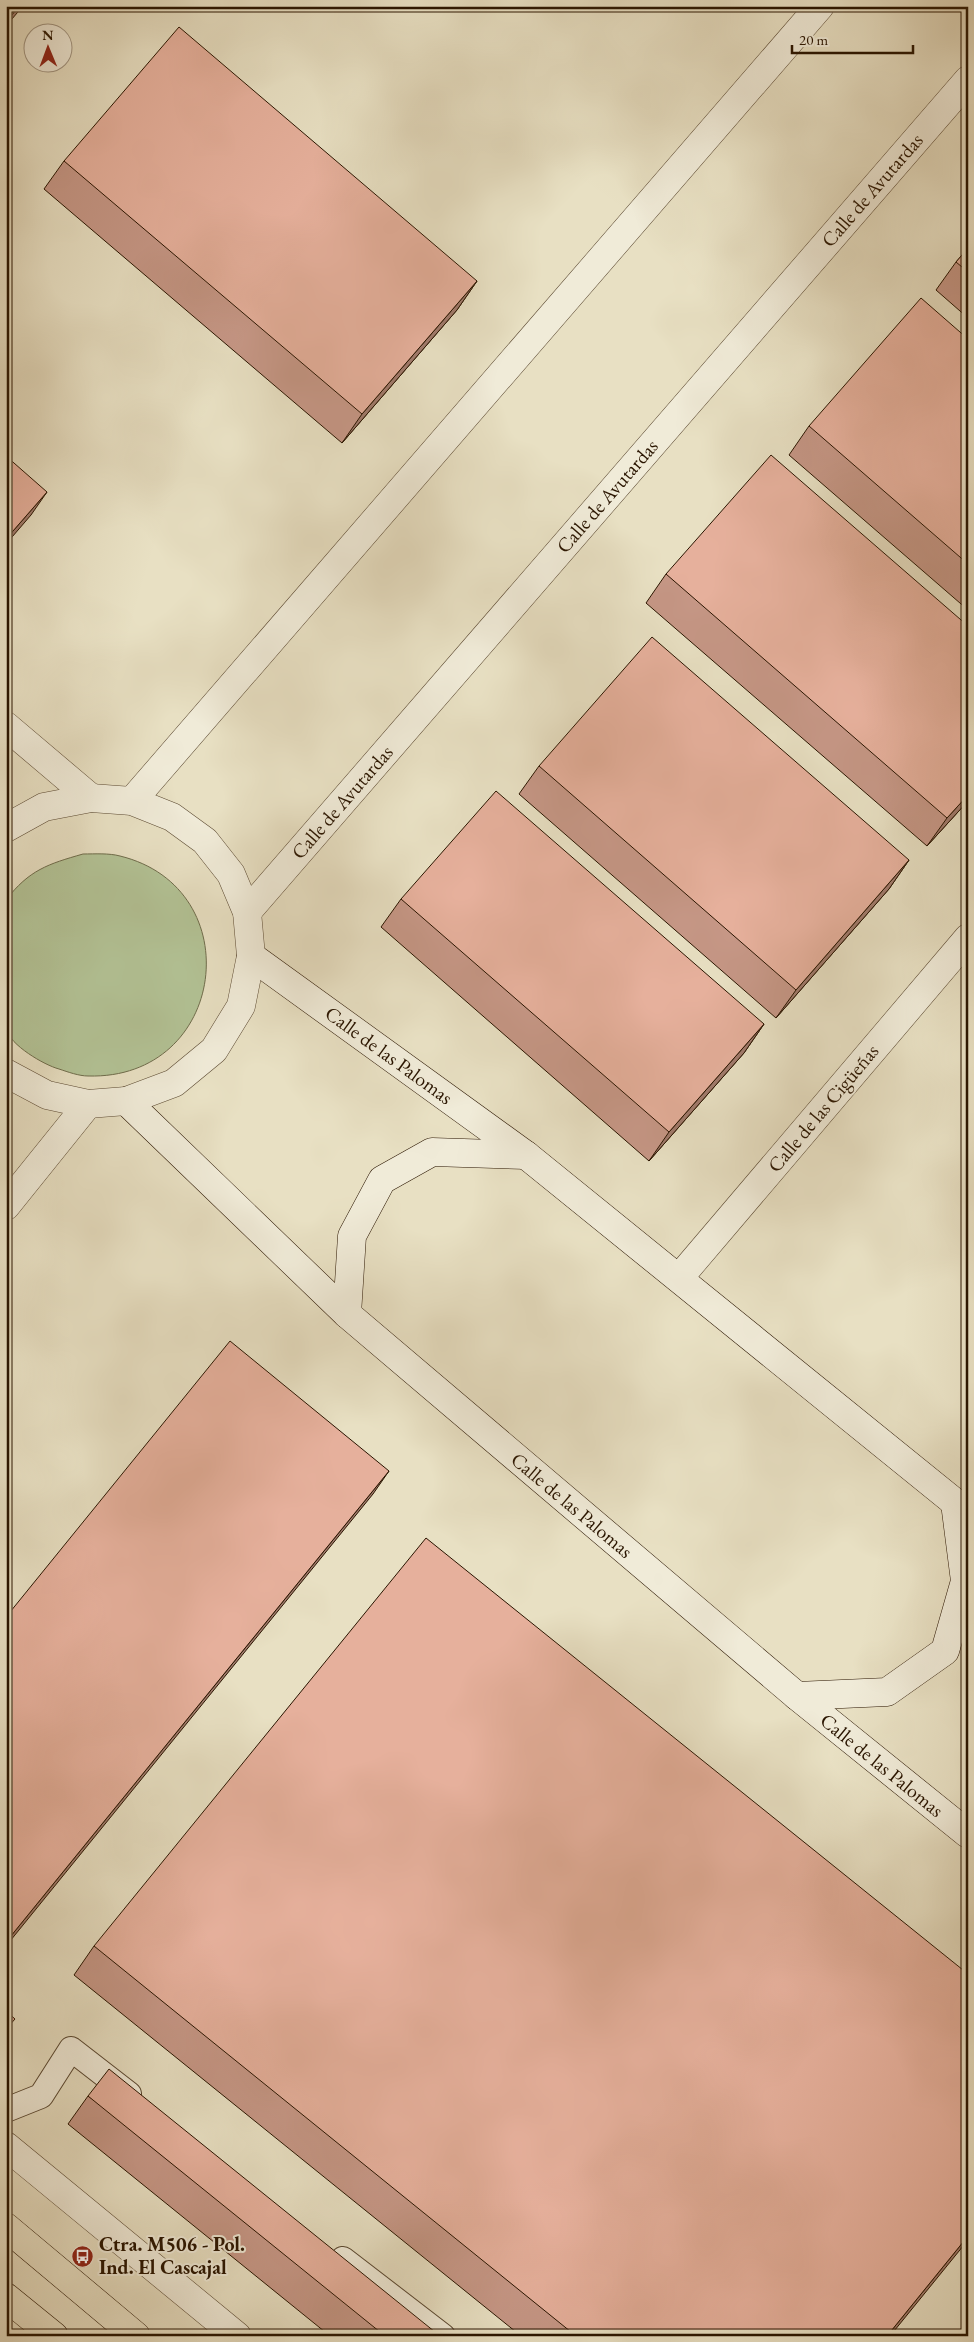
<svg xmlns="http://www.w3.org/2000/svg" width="974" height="2342" font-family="'EB Garamond',serif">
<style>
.green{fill:#b3c396;stroke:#6e6c4b}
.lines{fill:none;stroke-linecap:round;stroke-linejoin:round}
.lane-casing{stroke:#5a4831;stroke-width:26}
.street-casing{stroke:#5a4831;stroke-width:29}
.secondary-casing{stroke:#2a1500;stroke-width:29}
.highway-casing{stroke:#2a1500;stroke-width:29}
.lane{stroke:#f0ebd8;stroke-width:24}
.street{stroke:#f0ebd8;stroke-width:28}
.secondary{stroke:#f0ebd8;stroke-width:28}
.highway{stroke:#e8e0c3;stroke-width:28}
.wall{fill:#c69786;stroke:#2a1500}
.shaded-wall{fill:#a17b6d;stroke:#2a1500}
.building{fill:#e6b09c;stroke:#2a1500}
.labels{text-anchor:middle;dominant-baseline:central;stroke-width:4;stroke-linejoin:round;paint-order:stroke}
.street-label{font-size:20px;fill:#2a1500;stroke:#f0ebd8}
.poi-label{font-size:20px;font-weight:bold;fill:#2a1500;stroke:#f0ebd8;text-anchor:start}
</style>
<rect width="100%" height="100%" fill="#e8e0c3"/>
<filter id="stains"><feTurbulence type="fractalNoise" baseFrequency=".004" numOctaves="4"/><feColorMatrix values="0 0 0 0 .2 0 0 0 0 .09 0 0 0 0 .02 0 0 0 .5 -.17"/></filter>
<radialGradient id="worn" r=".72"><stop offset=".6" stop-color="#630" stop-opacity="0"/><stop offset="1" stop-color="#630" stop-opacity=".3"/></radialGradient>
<!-- green -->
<path class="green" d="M 83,854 C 95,854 109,853 120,856 C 251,888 227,1080 88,1076 C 79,1076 68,1072 59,1069 C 44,1065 10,1045 6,1029 C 4,1019 6,1005 6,995 C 6,963 6,932 6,900 C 29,870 48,864 83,854 Z"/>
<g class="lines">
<defs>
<g id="lane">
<polyline points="6,2110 41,2096 71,2049 129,2094"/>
<polyline points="343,2259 443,2336"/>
</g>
<g id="street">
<polyline points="6,726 91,798"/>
<polyline points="132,801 820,6"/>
<polyline points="6,828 44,807 91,798 132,801 172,817 205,841 231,874 247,912 251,956 241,1006 214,1050 174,1083 126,1101 88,1104 47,1095 6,1073"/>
<polyline points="247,912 968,80"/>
<polyline points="6,1206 88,1104"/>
<polyline points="679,1278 968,938"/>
<polyline points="6,2146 237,2336"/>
</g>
<g id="secondary">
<polyline points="251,956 526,1155 968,1513"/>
<polyline points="126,1101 347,1314 797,1696 968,1834"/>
<polyline points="347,1314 352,1236 382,1180 432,1152 526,1155"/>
<polyline points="797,1696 887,1692 945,1651 965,1581 955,1503"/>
</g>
<g id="highway">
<polyline points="6,2227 136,2336"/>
<polyline points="6,2297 54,2336"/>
</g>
</defs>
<!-- lane casing -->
<use href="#lane" class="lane-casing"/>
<!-- street casing -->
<use href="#street" class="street-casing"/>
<!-- secondary casing -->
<use href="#secondary" class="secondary-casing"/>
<!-- highway casing -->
<use href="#highway" class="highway-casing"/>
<!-- lane -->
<use href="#lane" class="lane"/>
<!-- street -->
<use href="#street" class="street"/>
<!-- secondary -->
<use href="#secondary" class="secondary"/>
<!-- highway -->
<use href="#highway" class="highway"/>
</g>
<!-- wall -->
<g class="wall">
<polygon points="711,6 722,6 717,12"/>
<polygon points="64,161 477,281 457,310 342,443 44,189"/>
<polygon points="968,248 968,318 936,290 956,262"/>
<polygon points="968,339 968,610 789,455 809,426"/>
<polygon points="666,574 968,626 968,801 927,846 646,603"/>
<polygon points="539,766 909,860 889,889 776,1018 519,794"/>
<polygon points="401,899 764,1024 744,1053 649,1161 381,927"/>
<polygon points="94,1946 890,2336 521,2336 74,1975"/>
<polygon points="88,2096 440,2336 330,2336 68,2124"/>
</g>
<!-- shaded-wall -->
<g class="shaded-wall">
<polygon points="19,6 23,6 6,26 6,22"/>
<polygon points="477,281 457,310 342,443 362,414"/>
<polygon points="47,492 31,515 6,544 6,539"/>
<polygon points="968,795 968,801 927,846 947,818"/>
<polygon points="909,860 889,889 776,1018 796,990"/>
<polygon points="764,1024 744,1053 649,1161 669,1132"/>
<polygon points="389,1471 373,1494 6,1946 6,1942"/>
<polygon points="968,2236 968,2240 890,2336 887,2336"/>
</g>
<!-- building -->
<g class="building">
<polygon points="6,6 19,6 6,22"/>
<polygon points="179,27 477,281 362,414 64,161"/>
<polygon points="968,248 968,272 956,262"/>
<polygon points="921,298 968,339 968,564 809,426"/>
<polygon points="771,455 968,626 968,795 947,818 666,574"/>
<polygon points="6,456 47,492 6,539"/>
<polygon points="652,637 909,860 796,990 539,766"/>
<polygon points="496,791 764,1024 669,1132 401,899"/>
<polygon points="230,1341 389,1471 6,1942 6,1617"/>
<polygon points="426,1538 968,1974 968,2236 887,2336 576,2336 94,1946"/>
<polygon points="6,2011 15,2019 6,2029"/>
<polygon points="109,2069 440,2336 385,2336 88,2096"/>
</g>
<!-- icons -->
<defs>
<symbol id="bus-disc" viewBox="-11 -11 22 22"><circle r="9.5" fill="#8f2418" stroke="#f0ebd8"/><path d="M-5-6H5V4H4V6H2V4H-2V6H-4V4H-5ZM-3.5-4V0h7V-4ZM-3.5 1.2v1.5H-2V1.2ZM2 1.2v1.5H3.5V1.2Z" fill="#fff"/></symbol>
</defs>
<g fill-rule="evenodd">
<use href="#bus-disc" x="70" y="2244" width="25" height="25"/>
</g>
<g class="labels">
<!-- street labels -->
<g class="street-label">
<text transform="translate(872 190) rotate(-49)">Calle de Avutardas</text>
<text transform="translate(607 496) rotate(-49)">Calle de Avutardas</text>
<text transform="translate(342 802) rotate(-49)">Calle de Avutardas</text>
<text transform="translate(389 1055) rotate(36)">Calle de las Palomas</text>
<text transform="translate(823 1108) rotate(-50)">Calle de las Cigüeñas</text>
<text transform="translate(572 1505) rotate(40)">Calle de las Palomas</text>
<text transform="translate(882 1765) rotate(39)">Calle de las Palomas</text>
</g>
<!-- poi labels -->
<g class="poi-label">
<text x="99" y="2244">Ctra. M506 - Pol.<tspan x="99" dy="23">Ind. El Cascajal</tspan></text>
</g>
</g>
<!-- margin -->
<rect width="974" height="2342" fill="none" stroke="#e8e0c3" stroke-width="25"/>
<rect x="8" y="8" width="959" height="2327" fill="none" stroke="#2a1500" stroke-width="2.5"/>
<rect x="12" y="12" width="949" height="2317" fill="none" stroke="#2a1500"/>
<!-- north arrow -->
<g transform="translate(48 48) rotate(359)"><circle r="24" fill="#f0ebd8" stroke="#a19582"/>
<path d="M0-4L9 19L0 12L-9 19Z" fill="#8f2418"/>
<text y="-8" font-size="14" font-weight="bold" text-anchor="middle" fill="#2a1500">N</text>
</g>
<!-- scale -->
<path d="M792 45v8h121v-8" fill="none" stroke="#2a1500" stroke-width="2.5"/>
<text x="799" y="45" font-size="15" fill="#2a1500" stroke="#f0ebd8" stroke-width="4" paint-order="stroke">20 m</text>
<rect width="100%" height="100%" filter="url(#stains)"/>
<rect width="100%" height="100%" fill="url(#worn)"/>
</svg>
